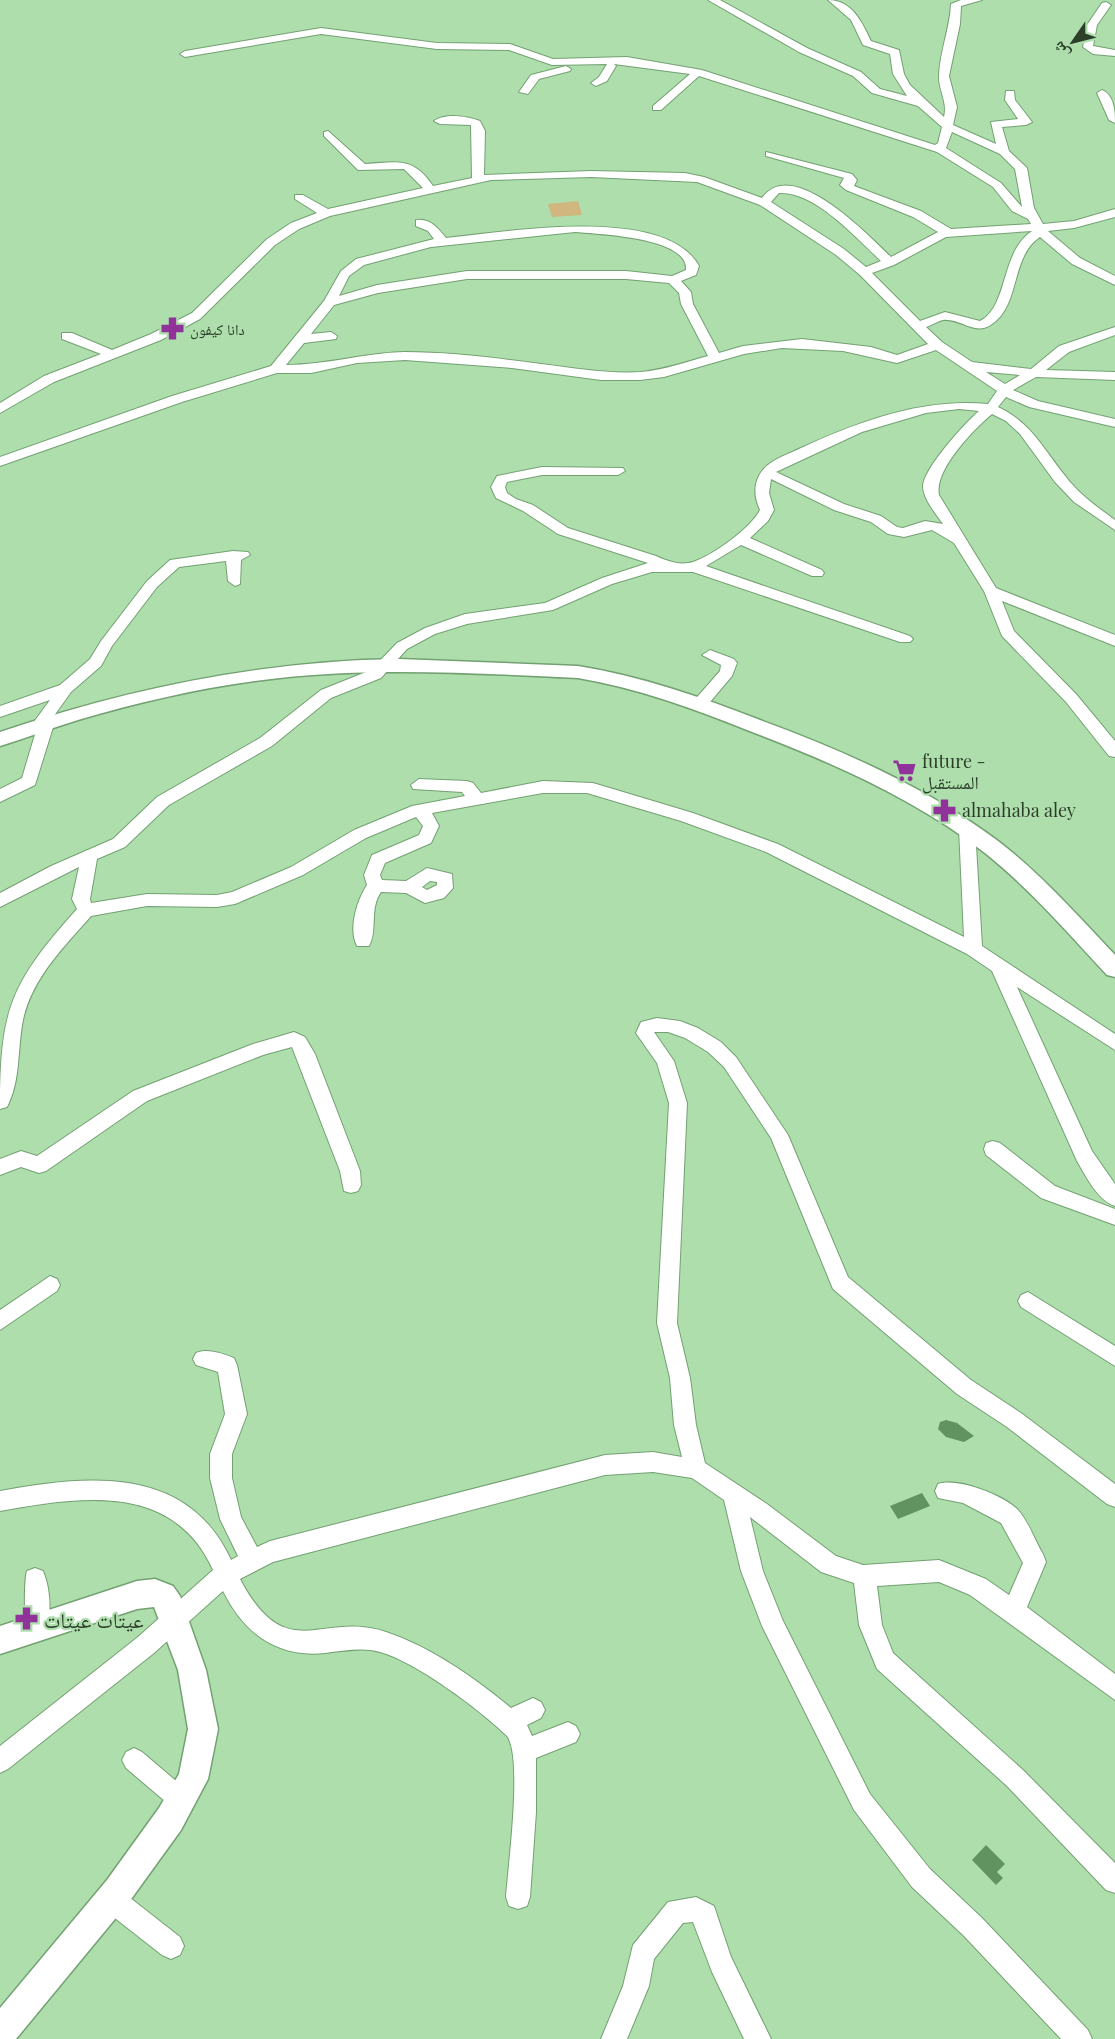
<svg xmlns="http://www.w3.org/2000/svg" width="1115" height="2039" font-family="'Playfair Display','Noto Naskh Arabic',serif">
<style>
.green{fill:#d1b680}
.water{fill:#619361}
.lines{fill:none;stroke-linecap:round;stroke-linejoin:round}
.minor-casing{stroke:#73a172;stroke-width:2}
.major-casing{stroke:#73a172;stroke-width:3}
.minor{fill:#fff;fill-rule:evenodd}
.major{fill:#fff;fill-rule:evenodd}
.labels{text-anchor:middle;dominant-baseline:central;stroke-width:4.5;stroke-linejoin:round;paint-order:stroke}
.far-poi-label{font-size:15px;fill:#2c3f2b;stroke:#aedeac;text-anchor:start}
.poi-label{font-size:18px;fill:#2c3f2b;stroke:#aedeac;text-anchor:start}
.near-poi-label{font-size:21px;fill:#2c3f2b;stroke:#aedeac;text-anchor:start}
</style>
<rect width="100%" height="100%" fill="#aedeac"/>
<!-- green -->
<polygon class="green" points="578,201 582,215 552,217 548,204"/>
<!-- water -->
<g class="water">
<polygon points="946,1420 957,1423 974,1436 964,1442 946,1437 938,1429 940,1422"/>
<polygon points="922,1493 930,1506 898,1519 890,1506"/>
<polygon points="986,1845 1005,1864 997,1872 1003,1878 996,1885 972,1860"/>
</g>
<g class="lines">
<defs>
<g id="minor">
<path d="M 708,0 L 720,0 L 807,48 L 861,72 L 880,89 L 907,96 L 893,74 L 890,54 L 863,45 L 851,20 L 828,0 C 852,0 862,22 871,41 L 899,50 L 904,74 L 910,85 L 944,117 C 948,101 938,90 939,75 C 940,51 950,28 951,4 L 961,0 L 982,0 L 961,6 L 960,24 L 949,76 L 957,107 L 953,125 L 996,144 L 991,122 L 1018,119 L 1005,100 L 1006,91 L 1014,91 L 1015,100 L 1032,122 L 1026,125 L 1002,127 L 1009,151 L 1027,168 L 1034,208 L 1043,224 L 1074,221 L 1115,209 L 1115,217 L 1074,228 L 1048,231 L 1080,258 L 1115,276 L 1115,285 L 1072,264 L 1040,237 C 1010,257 1021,304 992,324 C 975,337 961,318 943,320 C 938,321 932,325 926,327 L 942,342 L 972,362 L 1031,369 L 1059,346 L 1115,327 L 1115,335 L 1069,352 L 1046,370 L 1115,372 L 1115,380 L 1036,377 L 1013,390 L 1038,401 L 1115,419 L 1115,427 L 1029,407 L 1006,397 L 998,407 C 1031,422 1044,450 1066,477 C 1079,494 1097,507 1115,520 L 1115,530 L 1074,502 L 1055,482 L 1020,434 L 1006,421 L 992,414 C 973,430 934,470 939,495 L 996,588 L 1115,635 L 1115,646 L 1002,601 L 1014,631 L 1076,694 L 1115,741 L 1115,757 L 1109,756 L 1066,702 L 1002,636 L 984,591 L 954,543 L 932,530 L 904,537 L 888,534 L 871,522 L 834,510 L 771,479 L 769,493 L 774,510 L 768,521 L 750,538 L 822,570 L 824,573 L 822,576 L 812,576 L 741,545 L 706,566 L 910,636 L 913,639 L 910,642 L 900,642 L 693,572 L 652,572 L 612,584 L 553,610 L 467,624 L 435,634 L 407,649 L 381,678 L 331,698 L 272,746 L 169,805 L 125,847 L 97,859 L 90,899 L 91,903 L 147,894 L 217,895 L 232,892 L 291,867 L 354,830 L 412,806 L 465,796 L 462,792 L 413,789 L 411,785 L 419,779 L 467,781 L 473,783 L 481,793 L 543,781 L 593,783 L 693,813 L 778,844 L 964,937 L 959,829 L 961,825 L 973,825 L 975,829 L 982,946 L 1115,1034 L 1115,1050 L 1017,987 L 1092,1151 L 1115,1184 L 1115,1206 C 1097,1200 1086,1176 1077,1161 L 992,971 L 967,954 L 766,852 L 681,821 L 587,793 L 543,793 L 432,813 L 439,826 L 431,843 L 385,863 L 380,875 L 382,880 L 406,881 L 427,868 L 452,874 L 453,888 L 444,898 L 425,903 L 406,893 L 381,892 C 369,909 378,930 369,946 L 357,946 C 348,929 357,900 367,885 L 364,875 L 372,855 L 419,835 L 423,826 L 416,817 L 366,838 L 303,875 L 235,904 L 217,907 L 147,906 L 91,916 C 64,947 32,978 23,1020 C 17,1050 21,1080 7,1107 L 0,1109 C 0,1009 10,984 77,909 L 72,899 L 79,867 L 0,907 L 0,893 L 51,866 L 113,839 L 157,797 L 260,738 L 321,690 L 371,670 L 397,643 L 425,628 L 465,614 L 545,603 L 602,578 L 648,563 L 558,534 L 523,511 L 496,498 L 491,487 L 497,476 L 542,467 L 623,468 L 625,471 L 618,475 L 542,475 L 507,482 L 505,487 L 507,493 L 516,499 L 533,505 L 568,528 L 656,556 C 667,561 680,566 693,562 C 713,555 750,529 760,510 C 754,497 753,483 762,471 C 771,459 789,454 801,448 C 860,421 922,398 988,404 L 997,391 L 936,350 L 897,363 L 843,351 L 782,348 L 744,354 L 664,377 L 640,380 L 601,380 L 512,368 L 405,360 L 357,363 L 311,373 L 277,373 L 182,402 L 0,466 L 0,457 L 172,396 L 271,366 L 324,301 L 341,271 L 356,259 L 434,239 L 428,231 L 416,226 L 416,220 C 430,218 438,228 446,238 C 506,232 665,204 699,266 L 696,275 L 681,281 L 691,292 L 693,304 L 719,353 L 743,346 L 802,339 L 871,347 L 897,355 L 928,344 L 860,275 L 836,255 L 760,205 L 697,182 L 591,177 L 491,180 L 330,216 L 299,229 L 275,245 L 200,319 L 161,340 L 54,382 L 0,413 L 0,403 L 44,376 L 101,354 L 62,339 L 62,333 L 72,333 L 112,350 L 151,334 L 192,313 L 267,239 L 291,223 L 317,213 L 295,199 L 295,195 L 303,195 L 328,209 L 423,188 L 404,169 L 358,170 L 324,136 L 324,132 L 328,131 L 365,164 C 397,162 413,156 433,186 L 472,178 L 471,125 L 440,124 L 434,121 C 445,113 467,116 480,121 L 485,131 L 484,175 L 591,171 L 685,173 L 704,177 L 762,198 C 792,155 868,235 891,257 L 938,232 L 913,217 L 846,190 L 840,185 L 844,178 L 766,156 L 766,152 L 852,174 L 857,180 L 854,186 L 921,211 L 951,229 L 1031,224 L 1028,219 L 1012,211 L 993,187 L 937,152 L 699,76 L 661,110 L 653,110 L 653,106 L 690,74 L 614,64 L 616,66 L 607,81 L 596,86 L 591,83 L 599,77 L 607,64 L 552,65 L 509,50 L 437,49 L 321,34 L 185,57 L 180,54 L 185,51 L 321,28 L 437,43 L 510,44 L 553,59 L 627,57 L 702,70 L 935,145 L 938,143 L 942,127 L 918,106 L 872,93 L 853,76 L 799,52 ZM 952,132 L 1000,154 L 1015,169 L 1022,207 L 1001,183 L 946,148 ZM 779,193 C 815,191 856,238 881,261 L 866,267 L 844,249 L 771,202 ZM 1032,231 C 1000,252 1009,306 980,321 L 945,312 L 920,321 L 872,273 L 894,265 L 946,237 ZM 575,232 C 597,234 689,237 686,270 L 672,276 L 626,271 L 467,271 L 377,285 L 339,296 L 349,276 L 364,265 L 431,247 ZM 467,279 L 626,279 L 669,283 L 679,293 L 681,304 L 708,356 C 686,362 664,370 641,372 C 608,374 574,368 541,364 C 496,358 449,352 404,352 C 364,353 326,365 286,365 L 304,343 L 336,339 L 337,336 L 331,332 L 311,334 L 334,305 L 378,293 ZM 986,372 L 1020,375 L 1005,384 ZM 959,409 L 979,411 C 965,423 924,468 923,486 C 923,499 936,514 943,524 L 925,521 L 903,528 L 897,527 L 881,516 L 844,504 L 776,472 L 862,432 L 926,413 ZM 430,881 L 437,882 L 437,885 L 427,890 L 422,887 Z"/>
<polygon points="1106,2 1111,5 1097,25 1093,46 1115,50 1115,56 1093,54 1083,47 1087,25 1102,3"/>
<polygon points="566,66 571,69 570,71 539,79 528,94 519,92 531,75"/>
<path d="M 1102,90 C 1114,95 1115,111 1115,123 L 1109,120 L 1097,93 Z"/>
<polygon points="233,551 248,552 250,555 241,560 240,584 235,586 228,581 226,561 179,567 157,587 112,646 101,666 71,692 51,720 54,724 35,785 0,802 0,789 22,778 36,731 31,726 50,700 0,717 0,706 60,685 90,659 101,641 147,581 170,560"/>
<polygon points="710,650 734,659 737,663 732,676 705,708 699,709 691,704 720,671 721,665 702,655"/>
<path d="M 657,1018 L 680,1021 L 698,1028 L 721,1042 L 736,1057 L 788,1135 L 848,1277 L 971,1380 L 1021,1413 L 1115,1484 L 1115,1507 L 1107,1504 L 1007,1427 L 957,1394 L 833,1289 L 771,1138 L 724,1067 L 708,1052 L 685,1038 L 668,1032 L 654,1032 L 674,1061 L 687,1103 L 677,1323 L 690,1378 L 696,1425 L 705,1463 L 767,1504 L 836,1556 L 863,1565 L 939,1560 L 986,1579 L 1009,1595 L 1023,1563 L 1001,1523 L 963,1503 L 938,1498 L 935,1491 L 938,1484 C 957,1477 1003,1495 1017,1509 C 1028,1520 1035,1541 1043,1554 L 1046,1562 L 1027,1607 L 1115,1674 L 1115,1700 L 970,1595 L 939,1582 L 877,1586 L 882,1625 L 893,1653 L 1023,1770 L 1115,1863 L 1115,1893 L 1106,1890 L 1007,1786 L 877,1669 L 859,1625 L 854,1583 L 821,1572 L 750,1517 L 763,1571 L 783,1621 L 870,1794 L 930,1869 L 982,1918 L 1088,2030 L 1092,2039 L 1061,2039 L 964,1936 L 912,1887 L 854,1810 L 762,1626 L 741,1571 L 724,1500 L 692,1478 L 653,1472 L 605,1475 L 273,1562 L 240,1579 C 287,1668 321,1610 386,1632 C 431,1647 475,1678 511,1708 L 533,1698 L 541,1702 L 545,1710 L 541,1718 L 527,1725 L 532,1736 L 568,1722 L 576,1726 L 580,1734 L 576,1742 L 536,1758 L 536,1812 L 530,1897 L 527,1906 L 518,1909 L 509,1906 L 506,1897 C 508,1867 523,1757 507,1736 C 479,1709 416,1662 380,1652 C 362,1647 343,1651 325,1653 C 276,1658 244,1633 223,1591 L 154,1653 L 8,1769 L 0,1773 L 0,1746 L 138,1637 L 213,1570 C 173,1481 79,1497 0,1511 L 0,1491 C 87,1475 187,1464 231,1560 L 238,1556 L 220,1519 L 210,1478 L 210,1454 L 225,1414 L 218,1372 L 196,1365 L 193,1359 L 196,1353 C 208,1348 223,1354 234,1358 L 237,1365 L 247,1414 L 232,1454 L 232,1478 L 241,1517 L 257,1547 L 270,1541 L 605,1455 L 653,1452 L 682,1457 L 674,1425 L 670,1378 L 657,1323 L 669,1103 L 657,1063 L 636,1033 L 641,1022 Z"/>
<polygon points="294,1032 305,1037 315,1054 360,1171 361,1185 358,1191 351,1193 344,1191 340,1171 292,1047 263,1055 147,1101 46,1171 39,1173 21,1167 0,1175 0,1159 21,1151 37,1156 133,1091 253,1044"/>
<polygon points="993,1141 1000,1143 1055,1186 1115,1209 1115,1225 1041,1198 986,1155 984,1149 986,1143"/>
<polygon points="50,1276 57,1279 60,1285 57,1291 0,1330 0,1310"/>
<polygon points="1028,1292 1115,1346 1115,1366 1021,1307 1018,1301 1021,1295"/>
<path d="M 35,1568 L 43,1571 C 51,1590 52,1618 44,1637 L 36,1640 L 28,1637 C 24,1629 24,1579 27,1571 Z"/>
<polygon points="134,1748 142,1752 189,1792 193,1800 189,1808 181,1812 173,1808 126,1768 122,1760 126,1752"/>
<polygon points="111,1887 120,1890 180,1937 184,1946 180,1955 171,1959 162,1955 102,1908 99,1899 102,1890"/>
<polygon points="696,1897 714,1906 731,1957 771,2039 744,2039 712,1972 693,1922 683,1923 654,1959 649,1986 627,2039 601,2039 623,1986 633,1945 668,1902"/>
</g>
<g id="major">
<path d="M 399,659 L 578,666 C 641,676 701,697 760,720 C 844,751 926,787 998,841 C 1041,874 1078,916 1115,955 L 1115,977 L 1107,975 C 1068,933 1030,889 985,853 C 914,798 831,762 747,730 C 692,708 637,688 578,678 C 470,673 362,666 255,681 C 195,689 136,703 78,720 C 52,728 26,738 0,746 L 0,732 C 130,688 261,661 399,659 Z"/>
<polygon points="155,1579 173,1586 180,1596 206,1670 218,1729 208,1779 181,1830 129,1902 16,2039 0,2039 0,2008 107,1880 159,1808 179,1774 188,1729 178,1670 154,1607 137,1609 0,1654 0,1626 137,1581"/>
</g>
</defs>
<!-- minor casing -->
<use href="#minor" class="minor-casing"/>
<!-- major casing -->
<use href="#major" class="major-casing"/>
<!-- minor -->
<use href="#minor" class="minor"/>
<!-- major -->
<use href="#major" class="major"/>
</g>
<!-- icons -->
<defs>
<symbol id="pharmacy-bare" viewBox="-9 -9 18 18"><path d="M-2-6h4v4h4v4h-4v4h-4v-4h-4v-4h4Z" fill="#91319a" stroke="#aedeac" stroke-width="2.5" paint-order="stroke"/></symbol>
<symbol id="supermarket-bare" viewBox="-9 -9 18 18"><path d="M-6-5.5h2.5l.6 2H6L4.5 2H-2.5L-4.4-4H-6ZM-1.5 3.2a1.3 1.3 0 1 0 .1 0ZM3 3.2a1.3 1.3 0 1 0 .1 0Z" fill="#91319a" stroke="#aedeac" stroke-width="2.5" paint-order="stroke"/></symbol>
</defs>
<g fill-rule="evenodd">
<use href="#pharmacy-bare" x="156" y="312" width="33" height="33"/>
<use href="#supermarket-bare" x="888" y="754" width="33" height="33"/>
<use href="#pharmacy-bare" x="928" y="794" width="33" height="33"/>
<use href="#pharmacy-bare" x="10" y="1602" width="33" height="33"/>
</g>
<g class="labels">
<!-- far-poi labels -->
<g class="far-poi-label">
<text x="190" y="329">دانا كيفون</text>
</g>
<!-- poi labels -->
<g class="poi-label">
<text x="922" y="761">future -<tspan x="922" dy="21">المستقبل</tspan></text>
<text x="962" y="810">almahaba aley</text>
</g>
<!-- near-poi labels -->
<g class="near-poi-label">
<text x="44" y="1619">عيتات عيتات</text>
</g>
</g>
<!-- north arrow -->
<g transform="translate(1073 42) rotate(235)" stroke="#aedeac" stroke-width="4.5" paint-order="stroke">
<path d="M0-4.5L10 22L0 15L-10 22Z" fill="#2c3f2b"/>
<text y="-9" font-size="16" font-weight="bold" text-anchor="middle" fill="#2c3f2b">ش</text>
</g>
</svg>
